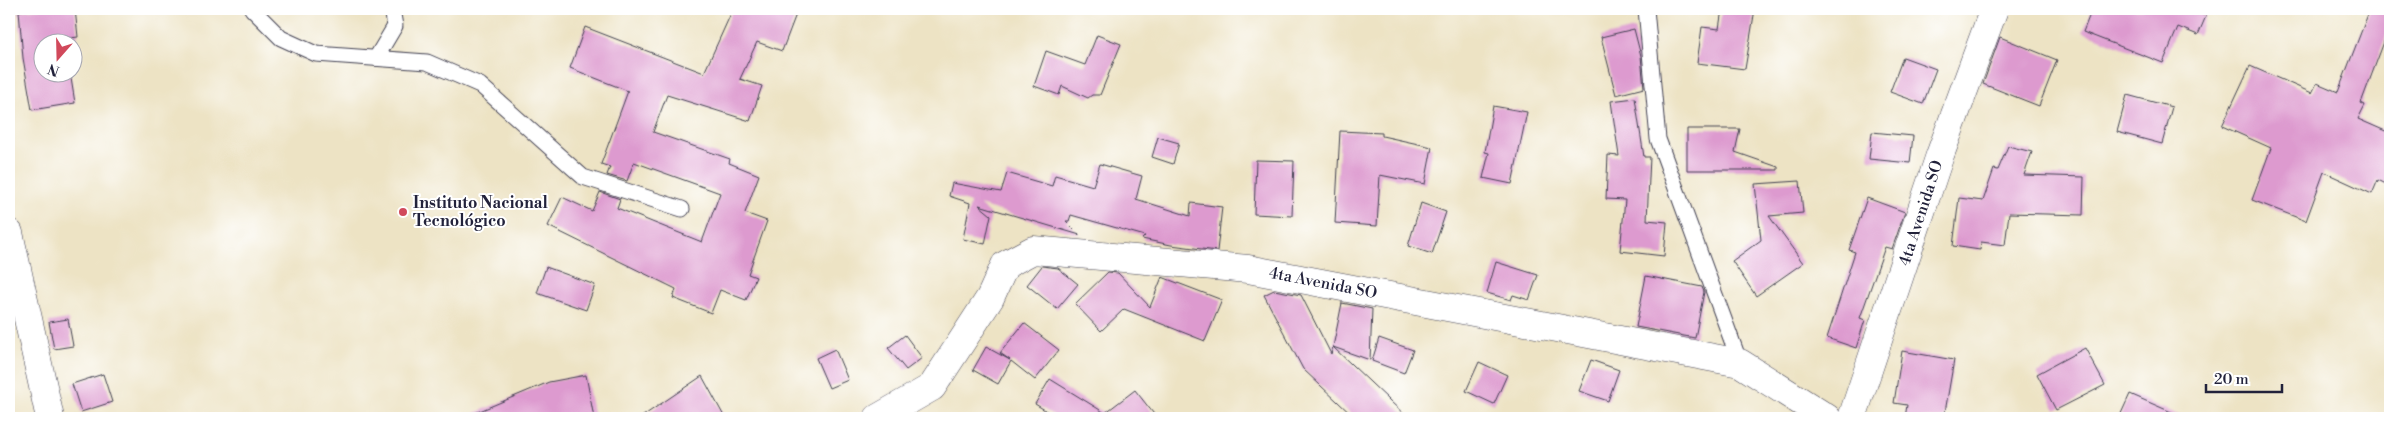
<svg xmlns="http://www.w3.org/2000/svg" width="2399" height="427" font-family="'Libre Bodoni',serif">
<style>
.building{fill:#dd9acf}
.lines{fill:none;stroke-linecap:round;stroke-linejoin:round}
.lane-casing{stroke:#403f50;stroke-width:17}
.street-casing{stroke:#403f50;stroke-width:29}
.secondary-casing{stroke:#403f50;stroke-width:29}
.lane{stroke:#fff;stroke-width:15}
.street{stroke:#fff;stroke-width:28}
.secondary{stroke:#fff;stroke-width:28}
.poi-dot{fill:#d1495b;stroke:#fff;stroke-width:2}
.labels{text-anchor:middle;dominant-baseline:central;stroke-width:4;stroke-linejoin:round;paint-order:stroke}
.poi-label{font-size:16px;font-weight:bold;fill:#22223b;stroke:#fff;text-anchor:start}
.street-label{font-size:16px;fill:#22223b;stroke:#fff}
</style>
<rect width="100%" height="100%" fill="#fff"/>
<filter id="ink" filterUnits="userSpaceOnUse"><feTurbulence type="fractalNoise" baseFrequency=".02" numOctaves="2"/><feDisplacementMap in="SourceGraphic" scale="10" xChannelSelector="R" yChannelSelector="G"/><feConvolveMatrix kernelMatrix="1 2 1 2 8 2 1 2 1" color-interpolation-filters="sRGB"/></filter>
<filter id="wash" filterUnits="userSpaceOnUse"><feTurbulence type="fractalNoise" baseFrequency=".0096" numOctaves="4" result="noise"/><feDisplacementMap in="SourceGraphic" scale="20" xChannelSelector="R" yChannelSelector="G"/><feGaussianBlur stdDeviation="1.12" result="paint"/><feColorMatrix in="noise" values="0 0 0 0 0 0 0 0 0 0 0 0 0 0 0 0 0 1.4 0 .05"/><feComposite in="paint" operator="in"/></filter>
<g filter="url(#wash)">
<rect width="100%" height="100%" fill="#ede3c4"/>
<g id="blocks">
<!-- building -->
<g class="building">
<polygon points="36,9 75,9 78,37 64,39 65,42 42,42 42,72 70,72 75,103 32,110 23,58 19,11"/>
<polygon points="733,9 798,9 782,51 757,42 740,79 762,86 750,121 667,95 653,132 730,159 729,163 759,175 745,213 767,221 748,274 756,277 746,300 720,290 711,313 673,298 676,289 548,226 562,197 592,211 600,192 620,199 617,208 702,242 720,193 634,162 627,181 607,175 610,167 601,164 628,91 570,68 585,27 704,73"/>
<polygon points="1722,9 1755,9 1745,69 1697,63 1702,27 1719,29"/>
<polygon points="2092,9 2187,9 2206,16 2198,35 2178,27 2163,63 2083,32"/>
<polygon points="2370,9 2390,9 2390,26 2361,103 2365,105 2358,119 2390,133 2390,186 2378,180 2372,194 2324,172 2306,221 2252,200 2271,148 2222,126 2250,66 2312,93 2317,83 2338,92"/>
<polygon points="1634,29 1641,56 1644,88 1616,95 1601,37"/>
<polygon points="1097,35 1121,44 1100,95 1092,95 1088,98 1062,86 1059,95 1034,86 1046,51 1085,65"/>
<polygon points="2000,37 2057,60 2039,106 1983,84"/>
<polygon points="1903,57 1936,69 1923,104 1890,92"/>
<polygon points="2127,95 2172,107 2162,144 2117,132"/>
<polygon points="1635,98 1644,157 1650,157 1647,220 1667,222 1664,256 1620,251 1625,200 1606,199 1608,155 1619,156 1611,101"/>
<polygon points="1493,106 1527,112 1512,184 1483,178 1489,153 1485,152"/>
<polygon points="1687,129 1740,129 1735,152 1778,167 1778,170 1687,170"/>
<polygon points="1340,131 1382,133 1382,136 1432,147 1425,184 1380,175 1377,226 1335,223"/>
<polygon points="1872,132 1913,136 1910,163 1869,159"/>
<polygon points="1158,137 1179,143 1173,164 1152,157"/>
<polygon points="2008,146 2032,152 2024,175 2084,177 2083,215 2009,213 2005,245 1981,242 1980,250 1953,246 1959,198 1983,201 1994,169 1998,170"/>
<polygon points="1256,160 1294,161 1292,216 1254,214"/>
<polygon points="1100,164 1142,176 1136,199 1190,216 1191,203 1222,207 1217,251 1171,245 1142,239 1145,236 1071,215 1069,221 1066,221 1080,235 979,205 991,215 985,244 963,239 970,203 949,196 952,183 1001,192 1007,173 1052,186 1055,175 1093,186"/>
<polygon points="1800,181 1803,213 1769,216 1803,263 1756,296 1732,261 1761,240 1755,184"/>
<polygon points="1867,198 1905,212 1892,249 1885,247 1860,318 1865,320 1856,348 1827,338 1855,252 1849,250"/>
<polygon points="1421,203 1446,212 1432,254 1408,246"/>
<polygon points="1496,262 1538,275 1529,300 1513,295 1511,300 1487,293"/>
<polygon points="1042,266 1058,268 1078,284 1057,309 1027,285"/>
<polygon points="546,267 595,285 586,310 537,293"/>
<polygon points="1108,272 1118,273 1150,307 1162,277 1222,300 1205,341 1124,309 1101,331 1075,304"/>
<polygon points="1646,276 1702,287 1704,292 1695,338 1636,327"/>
<polygon points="1274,290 1301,295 1331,354 1333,347 1408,418 1355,418 1303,369 1264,295"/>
<polygon points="1342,303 1372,309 1370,360 1333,347"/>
<polygon points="68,319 73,346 54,349 49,322"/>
<polygon points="1024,323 1059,350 1035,380 1011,361 998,384 973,370 986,347 1010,360 1000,353"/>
<polygon points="905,335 922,358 906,370 888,348"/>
<polygon points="1379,338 1413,350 1404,373 1372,361"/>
<polygon points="2085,348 2105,385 2056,410 2037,374"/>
<polygon points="835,349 848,380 829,388 816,358"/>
<polygon points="1902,351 1954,360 1944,418 1905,418 1907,405 1894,403"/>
<polygon points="1591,360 1619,370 1608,401 1579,391"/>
<polygon points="1479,362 1507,375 1494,404 1466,391"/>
<polygon points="103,374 112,402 81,412 72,384"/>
<polygon points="586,375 594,418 463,418 549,382"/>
<polygon points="702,376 725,418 640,418"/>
<polygon points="1050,379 1105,413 1135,390 1157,418 1058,418 1035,404"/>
<polygon points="2130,394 2185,418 2119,418"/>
</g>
</g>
</g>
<g filter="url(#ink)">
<use href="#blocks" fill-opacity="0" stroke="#403f50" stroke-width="1"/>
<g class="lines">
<defs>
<g id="lane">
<polyline points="252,9 281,38 316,54 427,62 480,85 583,177 682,209"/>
<polyline points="1646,9 1658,139 1740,363"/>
<polyline points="376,58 395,26 392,9"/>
</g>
<g id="street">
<polyline points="878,418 932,387 990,298 1005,265 1033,250 1248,269 1740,363 1827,418"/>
<polyline points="1852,418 1940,155 1994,9"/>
</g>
<polyline id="secondary" points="9,233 50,418"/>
</defs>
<!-- lane casing -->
<use href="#lane" class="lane-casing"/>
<!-- street casing -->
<use href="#street" class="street-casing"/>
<!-- secondary casing -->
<use href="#secondary" class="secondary-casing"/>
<!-- lane -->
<use href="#lane" class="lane"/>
<!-- street -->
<use href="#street" class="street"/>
<!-- secondary -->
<use href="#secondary" class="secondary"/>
</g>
</g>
<!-- markers -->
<circle class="poi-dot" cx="403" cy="212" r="5"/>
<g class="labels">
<!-- poi labels -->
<g class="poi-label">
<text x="413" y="203">Instituto Nacional<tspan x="413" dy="18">Tecnológico</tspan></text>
</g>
<!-- street labels -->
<g class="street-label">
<text transform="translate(1921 213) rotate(-72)">4ta Avenida SO</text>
<text transform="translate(1323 283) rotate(11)">4ta Avenida SO</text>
</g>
</g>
<!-- margin -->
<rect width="2399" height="427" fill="none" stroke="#fff" stroke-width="30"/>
<!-- north arrow -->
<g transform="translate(58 58) rotate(200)"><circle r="24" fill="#ffffff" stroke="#a7a7b1"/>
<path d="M0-4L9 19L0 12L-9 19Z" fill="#d1495b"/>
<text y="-8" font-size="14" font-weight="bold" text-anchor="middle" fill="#22223b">N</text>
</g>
<!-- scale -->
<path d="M2206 384v8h76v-8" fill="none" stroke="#22223b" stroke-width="2.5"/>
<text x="2214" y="384" font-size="15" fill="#22223b" stroke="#ffffff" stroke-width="4" paint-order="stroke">20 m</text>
</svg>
